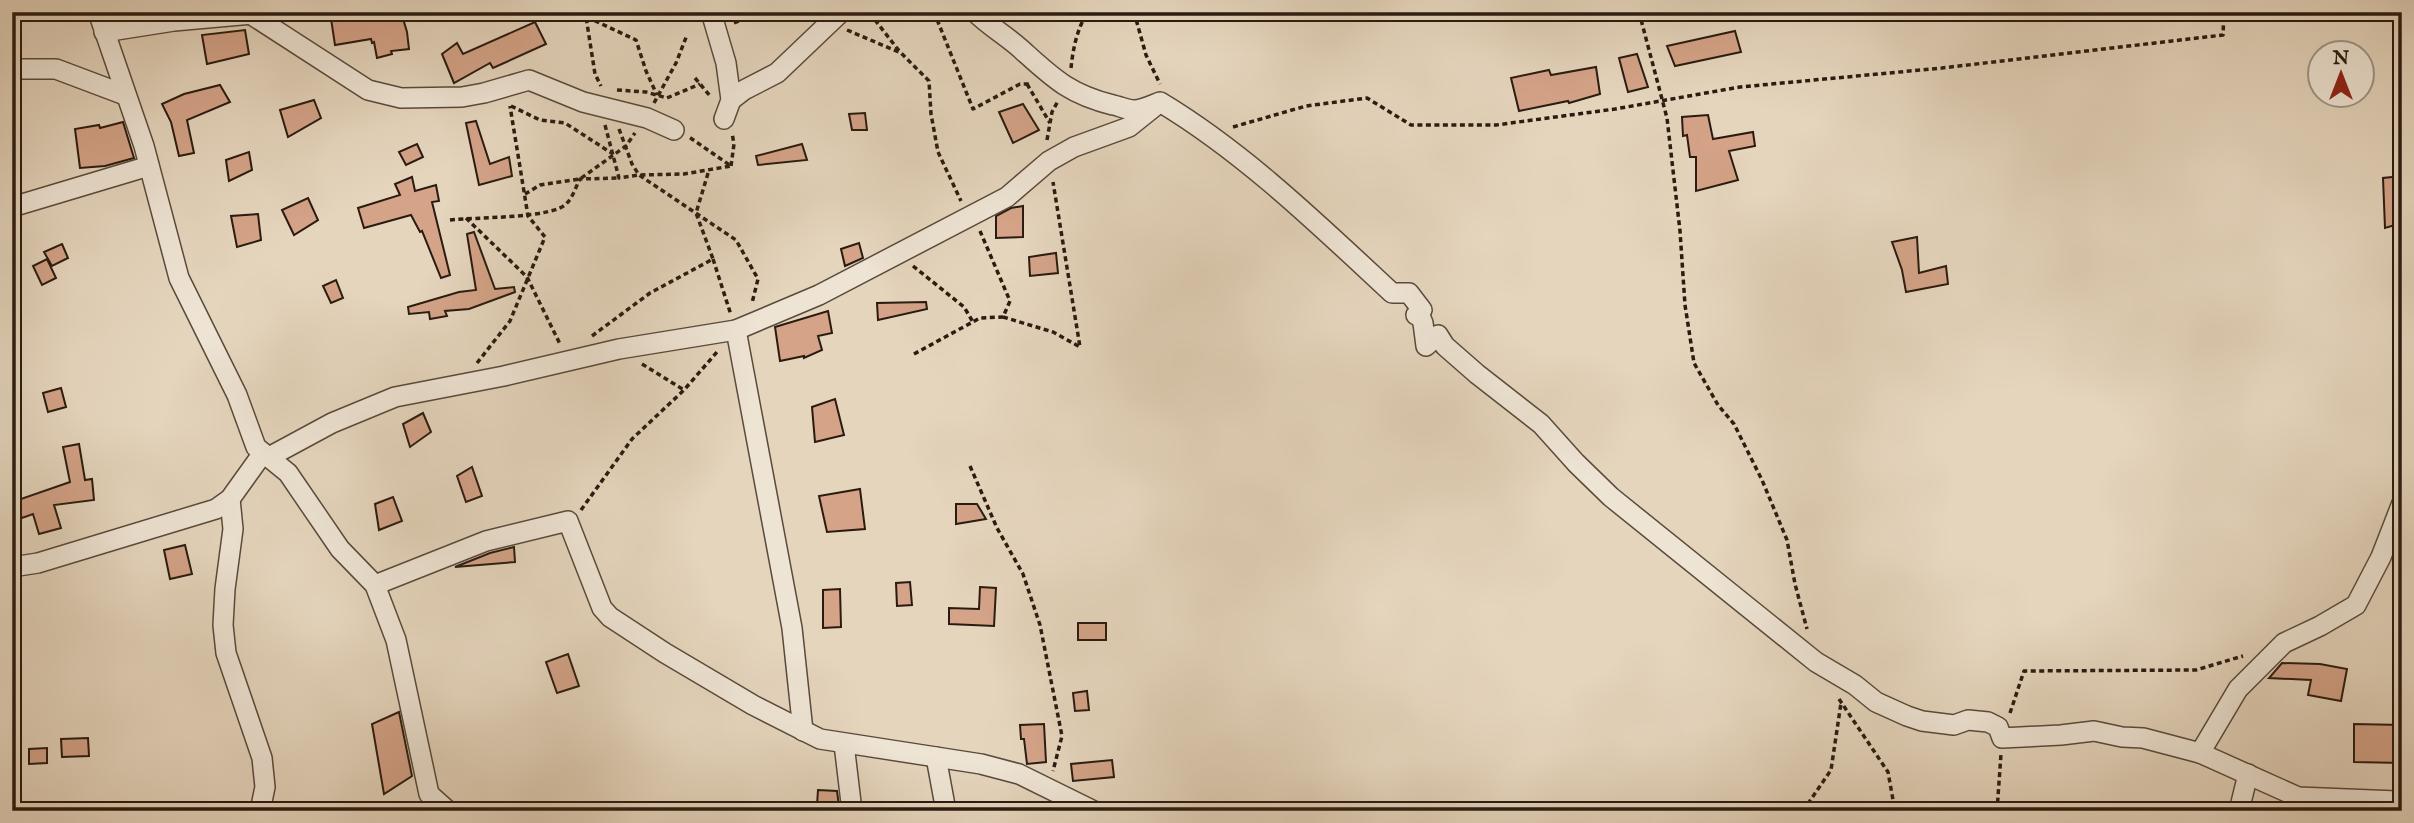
<svg xmlns="http://www.w3.org/2000/svg" width="2414" height="823" font-family="'IM FELL English',serif">
<style>
.building{fill:#d4a388;stroke:#2a1b10;stroke-width:2}
.lines{fill:none;stroke-linecap:round;stroke-linejoin:round}
.minor-casing{stroke:#594a3b;stroke-width:22}
.path{stroke:#2a1b10;stroke-width:3.5;stroke-dasharray:5 3.5;stroke-linecap:butt}
.minor{stroke:#eee4d4;stroke-width:19}
</style>
<rect width="100%" height="100%" fill="#e5d5bd"/>
<filter id="stains"><feTurbulence type="fractalNoise" baseFrequency=".00286" numOctaves="4"/><feColorMatrix values="0 0 0 0 .2 0 0 0 0 .09 0 0 0 0 .02 0 0 0 .5 -.17"/></filter>
<radialGradient id="worn" r=".72"><stop offset=".6" stop-color="#630" stop-opacity="0"/><stop offset="1" stop-color="#630" stop-opacity=".3"/></radialGradient>
<!-- building -->
<g class="building">
<polygon points="330,12 401,12 407,32 409,49 391,51 392,54 377,58 374,42 372,43 371,39 335,45"/>
<polygon points="535,22 546,44 493,68 490,63 454,83 442,54 457,43 463,54"/>
<polygon points="245,30 249,54 207,64 202,35"/>
<polygon points="1735,31 1741,52 1675,66 1667,46"/>
<polygon points="1637,54 1648,87 1628,92 1619,58"/>
<polygon points="1596,67 1600,94 1569,103 1568,101 1519,111 1511,78 1549,70 1551,75"/>
<polygon points="220,85 230,102 187,120 194,153 179,156 171,122 162,104 184,94"/>
<polygon points="314,100 321,118 288,137 280,110"/>
<polygon points="1023,104 1039,130 1013,143 999,112"/>
<polygon points="865,113 867,130 852,130 849,114"/>
<polygon points="1708,115 1713,139 1753,132 1755,146 1729,151 1738,180 1696,191 1696,157 1690,157 1687,135 1683,136 1682,117"/>
<polygon points="476,121 490,164 509,157 512,176 479,185 466,123"/>
<polygon points="123,122 134,158 105,166 80,168 75,129 99,125 100,128"/>
<polygon points="417,144 423,157 406,165 399,152"/>
<polygon points="802,144 807,160 758,165 756,156"/>
<polygon points="249,152 252,170 229,181 226,160"/>
<polygon points="2402,176 2402,223 2385,228 2383,178"/>
<polygon points="412,177 415,191 436,185 439,201 432,202 450,275 441,278 422,231 420,232 411,215 364,228 358,208 400,195 395,184"/>
<polygon points="308,198 318,220 294,235 282,210"/>
<polygon points="1023,206 1023,237 996,238 996,216 1011,208"/>
<polygon points="258,214 261,240 237,247 231,216"/>
<polygon points="474,232 495,289 514,287 515,292 469,309 445,311 447,316 430,319 429,312 409,314 408,307 459,292 476,290 467,234"/>
<polygon points="1917,237 1919,273 1946,266 1948,284 1906,292 1902,270 1892,242"/>
<polygon points="859,243 863,258 845,266 841,249"/>
<polygon points="62,244 68,258 52,266 44,252"/>
<polygon points="1056,253 1058,273 1030,276 1029,257"/>
<polygon points="47,259 56,278 42,285 33,266"/>
<polygon points="336,280 343,298 331,303 323,286"/>
<polygon points="926,302 927,309 878,320 877,303"/>
<polygon points="828,311 832,333 818,336 822,350 804,358 804,356 780,361 775,327"/>
<polygon points="61,388 66,407 48,412 43,393"/>
<polygon points="835,399 844,435 815,442 812,407"/>
<polygon points="423,413 431,432 410,447 403,424"/>
<polygon points="79,444 85,480 92,479 94,500 54,505 61,528 39,534 33,514 22,518 15,501 70,482 63,447"/>
<polygon points="472,467 482,496 466,502 457,476"/>
<polygon points="860,489 865,529 827,532 819,496"/>
<polygon points="393,497 402,521 379,530 375,504"/>
<polygon points="956,504 977,504 986,519 956,524"/>
<polygon points="185,545 192,574 170,579 164,550"/>
<polygon points="514,547 515,562 455,567 490,553"/>
<polygon points="910,582 912,605 897,606 896,583"/>
<polygon points="980,587 996,588 994,626 949,624 949,608 979,609"/>
<polygon points="840,589 841,627 823,628 823,590"/>
<rect x="1078" y="623" width="28" height="17"/>
<polygon points="568,654 579,686 557,693 546,662"/>
<polygon points="2282,663 2320,664 2347,669 2341,701 2308,695 2311,680 2269,678"/>
<polygon points="1087,691 1089,710 1075,711 1073,693"/>
<polygon points="399,712 412,776 384,794 372,724"/>
<polygon points="1044,724 1046,762 1027,764 1024,739 1021,739 1020,725"/>
<polygon points="2354,724 2402,725 2402,763 2354,762"/>
<polygon points="88,738 89,756 62,757 61,739"/>
<polygon points="47,748 47,763 29,764 29,749"/>
<polygon points="1112,760 1114,777 1073,781 1071,764"/>
<polygon points="818,790 837,791 839,806 817,805"/>
</g>
<g class="lines">
<defs>
<g id="minor">
<polyline points="98,12 144,146 179,278 237,395 256,447 288,473 340,549 375,585 396,640 429,794 448,811"/>
<polyline points="711,12 726,63 731,100 724,119"/>
<path d="M 975,12 C 990,27 1007,36 1022,50 C 1053,78 1069,94 1113,105 C 1119,106 1127,110 1134,110 C 1142,110 1152,105 1160,102 C 1245,153 1320,226 1392,293 L 1409,293 L 1422,310 L 1416,315 L 1420,316 L 1423,323 L 1426,346 L 1438,335 L 1445,346 L 1477,374 L 1541,424 L 1576,463 L 1611,497 L 1816,662 L 1855,685 L 1876,702 L 1907,716 L 1922,721 L 1954,725 L 1968,720 L 1988,722 L 1998,727 L 2002,738 L 2061,735 L 2094,731 L 2122,737 L 2143,738 L 2200,753 L 2298,797 L 2397,801"/>
<polyline points="252,15 368,90 401,98 462,97 484,93 529,80 583,102 647,118 674,130"/>
<polyline points="104,32 174,21 263,13"/>
<polyline points="12,69 56,69 125,95"/>
<polyline points="731,100 744,90 777,73 841,12"/>
<polyline points="12,207 149,166"/>
<polyline points="736,330 792,628 803,731"/>
<polyline points="269,457 332,423 395,397 504,376 619,349 736,330 819,295 1007,197 1049,161 1074,147 1129,127 1154,107"/>
<polyline points="230,499 233,529 225,589 223,625 226,653 262,758 265,787 260,811"/>
<polyline points="12,567 38,563 216,509 230,499 263,453"/>
<polyline points="375,585 486,541 568,521 602,608 610,617 665,653 753,705 820,739 981,764 1019,774 1094,811"/>
<polyline points="844,744 852,811"/>
<polyline points="2200,753 2238,689 2284,643 2320,626 2356,605 2381,557 2402,503"/>
<polyline points="936,757 946,811"/>
<polyline points="2239,811 2248,774"/>
</g>
</defs>
<!-- minor casing -->
<use href="#minor" class="minor-casing"/>
<!-- path -->
<g class="path">
<polyline points="581,12 586,17 595,74 601,86"/>
<polyline points="800,12 811,16"/>
<polyline points="872,12 875,20 900,52"/>
<polyline points="934,12 973,109 1020,84 1031,84"/>
<polyline points="1134,12 1146,55 1160,84"/>
<polyline points="1639,12 1667,118 1680,231 1685,305 1694,363 1718,405 1734,424 1762,480 1787,540 1795,584 1807,629"/>
<polyline points="587,17 636,40 646,71 657,95"/>
<polyline points="734,23 761,12"/>
<polyline points="847,30 901,53 929,81 931,114 938,152 961,201"/>
<path d="M 1071,68 C 1073,49 1077,28 1088,12"/>
<polyline points="695,78 711,97"/>
<polyline points="1027,84 1050,123"/>
<polyline points="617,90 646,92 667,98 700,84"/>
<polyline points="654,103 676,63 687,35"/>
<polyline points="511,106 540,120 565,123 613,154"/>
<polyline points="605,125 619,178 639,175 684,174 731,166 689,137"/>
<polyline points="1233,127 1306,106 1367,98 1411,125 1496,125 1615,109 1740,87 1942,68 2223,35 2224,12"/>
<polyline points="619,129 632,164 639,175 736,240 758,279 752,303"/>
<polyline points="1047,140 1052,112 1058,101"/>
<polyline points="731,166 734,144 732,133"/>
<polyline points="525,194 540,185 580,179 626,146 635,133"/>
<polyline points="466,218 527,277 560,344"/>
<path d="M 450,220 C 474,217 554,219 567,203 C 573,197 576,186 580,179 L 619,178"/>
<polyline points="713,259 731,315"/>
<polyline points="913,266 964,307 973,322"/>
<polyline points="1003,317 1053,332 1080,347 1053,182"/>
<polyline points="592,336 650,293 713,259 696,213 709,170"/>
<polyline points="914,354 980,318 1003,317 1010,301 980,231"/>
<polyline points="477,363 510,321 545,237 528,216 510,106"/>
<polyline points="642,364 684,390"/>
<polyline points="970,466 997,528 1023,574 1040,625 1062,736 1053,771"/>
<polyline points="581,510 632,439 684,390 717,352"/>
<polyline points="1839,699 1888,772 1895,811"/>
<polyline points="2010,713 2024,671 2196,670 2243,656"/>
<polyline points="1803,811 1831,770 1841,703"/>
<polyline points="1997,811 2001,754"/>
</g>
<!-- minor -->
<use href="#minor" class="minor"/>
</g>
<!-- margin -->
<rect width="2414" height="823" fill="none" stroke="#e5d5bd" stroke-width="42"/>
<rect x="14" y="14" width="2386" height="795" fill="none" stroke="#2a1b10" stroke-width="3.5"/>
<rect x="21" y="21" width="2372" height="781" fill="none" stroke="#2a1b10" stroke-width="2"/>
<!-- north arrow -->
<g transform="translate(2341 74)"><circle r="33" fill="#eee4d4" stroke="#a09486" stroke-width="2"/>
<path d="M0-5L12 26L0 18L-12 26Z" fill="#8f2418"/>
<text y="-10" font-size="19" font-weight="bold" text-anchor="middle" fill="#2a1b10">N</text>
</g>
<rect width="100%" height="100%" filter="url(#stains)"/>
<rect width="100%" height="100%" fill="url(#worn)"/>
</svg>
